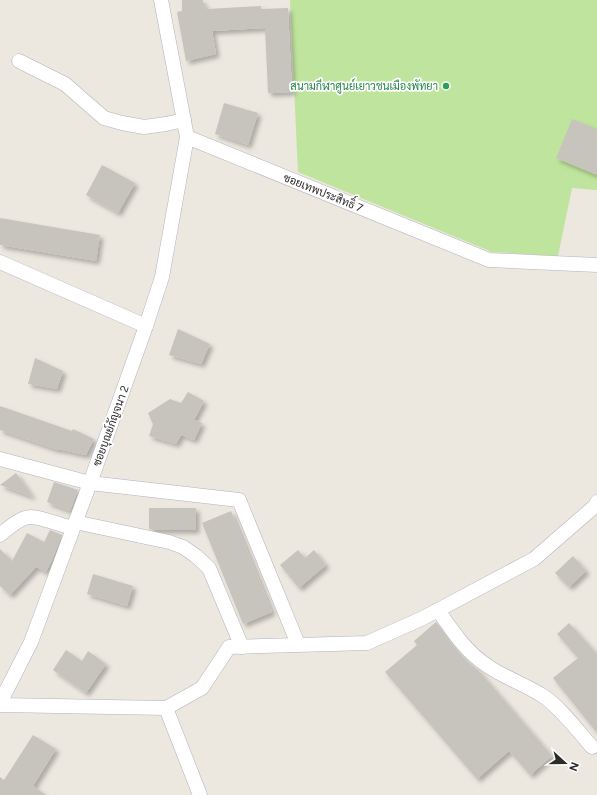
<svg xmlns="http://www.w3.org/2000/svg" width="597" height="795" font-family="Figtree,Sarabun,sans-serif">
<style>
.pitch{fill:#bfe49d}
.building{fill:#c7c4be;filter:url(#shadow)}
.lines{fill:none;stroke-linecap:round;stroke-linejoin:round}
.street-casing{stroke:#b2b3bd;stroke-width:15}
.street{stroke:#fff;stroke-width:14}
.leisure-dot{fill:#2e9e5b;stroke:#fff;stroke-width:1.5}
.labels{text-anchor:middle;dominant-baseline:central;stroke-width:3.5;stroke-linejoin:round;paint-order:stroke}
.leisure-label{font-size:11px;fill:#27864d;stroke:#fff;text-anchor:end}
.street-label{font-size:11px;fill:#2b2b2b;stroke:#fff}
</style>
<defs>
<filter id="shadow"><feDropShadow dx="3.5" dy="3.5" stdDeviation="2" flood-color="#0004"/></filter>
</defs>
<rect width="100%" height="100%" fill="#ece7df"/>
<!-- pitch -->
<polygon class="pitch" points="290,0 597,0 597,190 572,188 558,256 492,252 298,172"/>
<!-- building -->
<g class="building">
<polygon points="182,0 203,0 203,6 206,5 207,9 261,6 261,9 288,8 292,92 268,93 265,28 212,31 216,54 186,61 177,12 182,11"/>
<polygon points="224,103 258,113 248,145 215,134"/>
<polygon points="572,119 597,129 597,175 556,158"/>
<polygon points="102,165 135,183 118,213 86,195"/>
<polygon points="0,218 100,235 96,261 0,245"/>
<polygon points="178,329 210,344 201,364 169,355"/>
<polygon points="35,358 63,371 57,389 28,384"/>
<polygon points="188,392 204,401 194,420 202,423 194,440 181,435 176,444 149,436 153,424 148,413 170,399 181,403"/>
<polygon points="0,406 72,431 73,429 94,439 86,455 58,449 58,450 0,430"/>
<polygon points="16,473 33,497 0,485"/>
<polygon points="54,482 78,490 70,511 47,502"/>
<polygon points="149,508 196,508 196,530 153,530 149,529"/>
<polygon points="231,511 272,612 243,624 202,523"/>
<polygon points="50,530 62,535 52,560 46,572 36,567 10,595 0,586 0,549 12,561 27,533 44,542"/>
<polygon points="298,550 305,558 314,550 326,565 299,588 280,565"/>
<polygon points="573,556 586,571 569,587 555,573"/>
<polygon points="93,574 133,586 127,606 87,594"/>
<polygon points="436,622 454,647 467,661 478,670 552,756 530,775 509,751 477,779 385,672 417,645 414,641"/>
<polygon points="569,623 597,654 597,733 553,678 578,658 557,634"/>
<polygon points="66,650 82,661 88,651 106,664 86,693 53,670"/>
<polygon points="33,735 56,749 33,786 46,795 0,795 0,777 4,780"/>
</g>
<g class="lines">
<defs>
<g id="street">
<polyline points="19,61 65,84 104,118 122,123 144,127 166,124 184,120"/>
<polyline points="187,137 489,260 597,265"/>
<polyline points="0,262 146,326"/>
<polyline points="0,459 90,483 239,500 298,644"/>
<polyline points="75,522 169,542 183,547 196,556 209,568 242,647"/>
<path d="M 0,535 C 7,529 21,517 30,517 C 38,516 64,526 73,528"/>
<path d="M 438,610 C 453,632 466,652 489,667 C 506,678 526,685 543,696 C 560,707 578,731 592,747"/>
<polyline points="0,703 31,642 90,483 146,326 162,277 187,137 161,0"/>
<polyline points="0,705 166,708 202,688 229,647 367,643 423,618 534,559 595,506 597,502"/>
<polyline points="166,708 200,795"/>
</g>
</defs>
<!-- street casing -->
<use href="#street" class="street-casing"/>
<!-- street -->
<use href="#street" class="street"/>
</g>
<!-- markers -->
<circle class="leisure-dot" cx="446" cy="86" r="4"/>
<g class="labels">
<!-- leisure labels -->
<g class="leisure-label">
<text x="438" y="86">สนามกีฬาศูนย์เยาวชนเมืองพัทยา</text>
</g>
<!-- street labels -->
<g class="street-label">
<text transform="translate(323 193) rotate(22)">ซอยเทพประสิทธิ์ 7</text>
<text transform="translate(111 426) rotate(-70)">ซอยบุณย์กัญจนา 2</text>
</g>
</g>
<!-- north arrow -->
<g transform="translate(565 763) rotate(111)" stroke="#ffffff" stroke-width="3" paint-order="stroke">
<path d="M0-3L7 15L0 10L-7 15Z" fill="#2b2b2b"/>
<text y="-6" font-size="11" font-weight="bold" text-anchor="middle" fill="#2b2b2b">N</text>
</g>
</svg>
